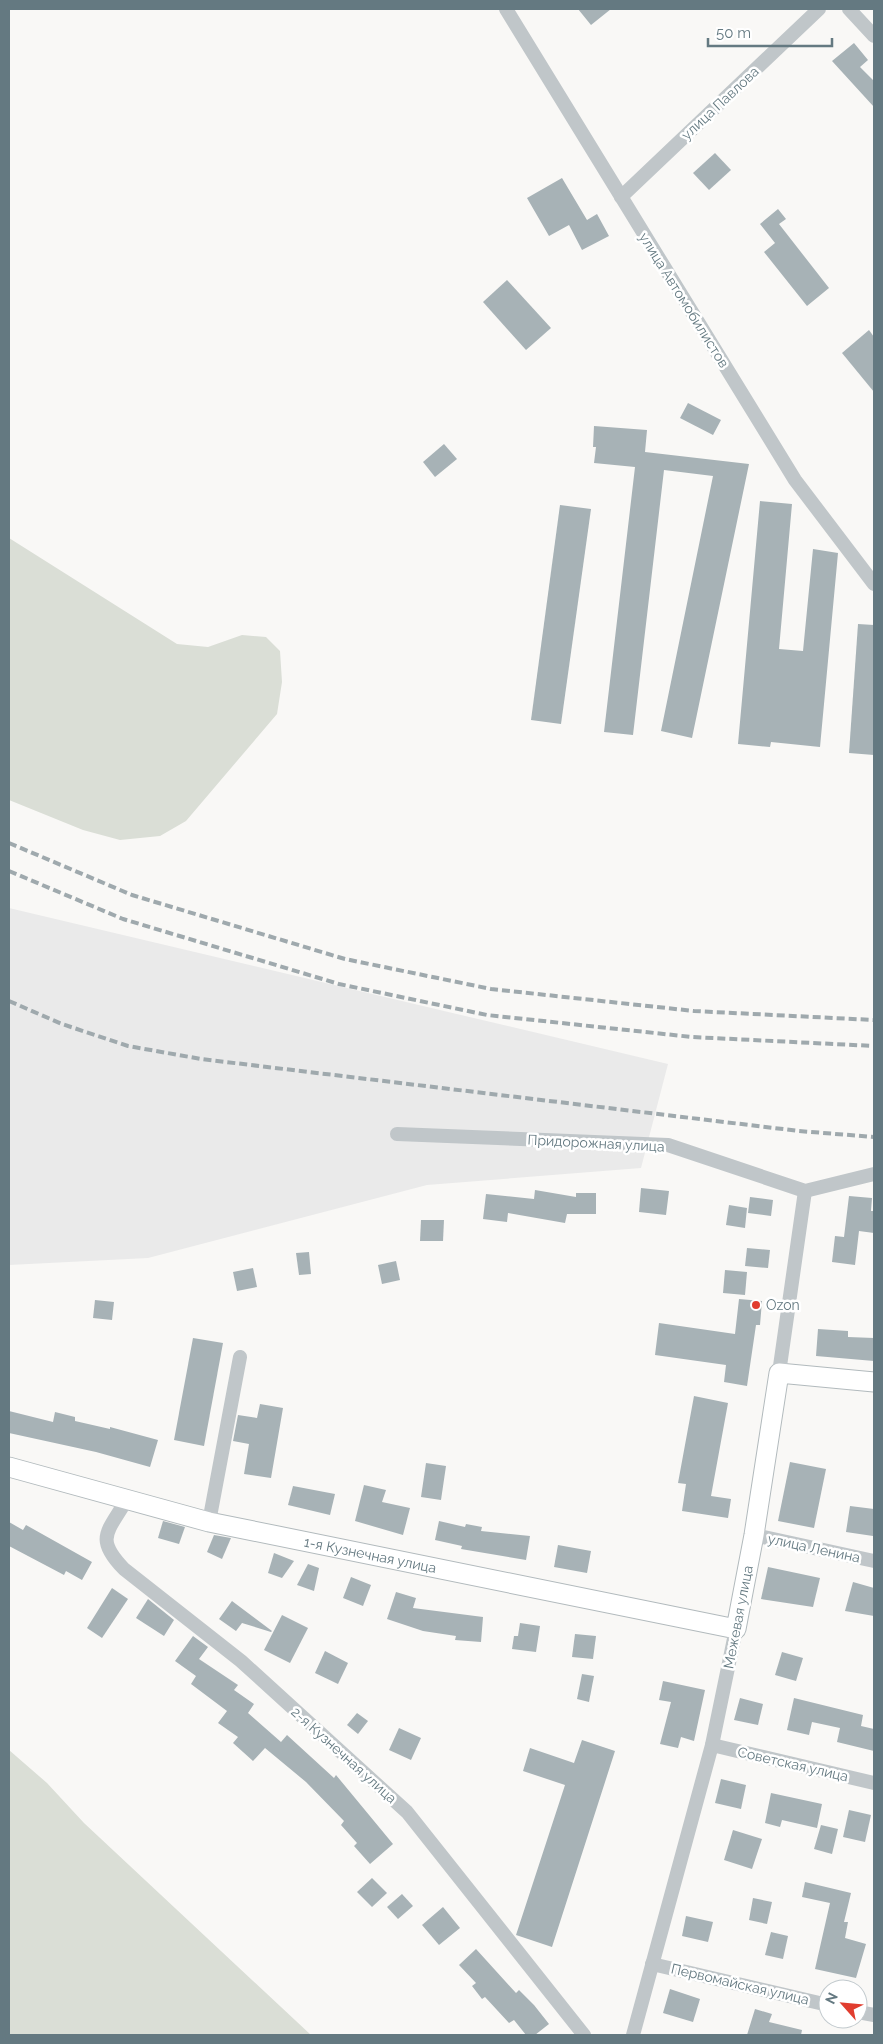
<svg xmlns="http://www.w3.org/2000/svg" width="883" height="2044" font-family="Raleway,sans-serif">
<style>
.built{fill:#eaeaea}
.green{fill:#daded6}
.building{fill:#a7b2b6}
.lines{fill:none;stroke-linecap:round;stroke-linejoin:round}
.secondary-casing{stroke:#b2babd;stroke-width:21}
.street{stroke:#c0c6c9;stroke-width:14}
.secondary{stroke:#fff;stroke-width:19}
.rail{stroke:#9fa9ad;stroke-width:4;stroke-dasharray:8 4;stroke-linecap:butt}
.poi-dot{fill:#e13d2f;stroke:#fff;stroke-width:2}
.labels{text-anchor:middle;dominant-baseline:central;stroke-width:5;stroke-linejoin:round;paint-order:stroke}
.street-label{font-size:14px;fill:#647981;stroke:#fff}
.poi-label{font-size:14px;fill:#647981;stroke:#fff;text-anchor:start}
</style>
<rect width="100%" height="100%" fill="#f9f8f6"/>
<!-- built -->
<polygon class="built" points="9,908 668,1064 641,1168 427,1185 148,1258 9,1265"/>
<!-- green -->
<g class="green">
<polygon points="9,538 177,644 208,647 242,635 266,637 280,651 282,682 277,714 186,821 160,836 120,840 83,830 9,800"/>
<polygon points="9,1750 47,1783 84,1823 311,2035 9,2035"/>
</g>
<!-- building -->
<g class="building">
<polygon points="578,9 611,9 591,25"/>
<polygon points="854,43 868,60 860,67 874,81 874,107 832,61"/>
<polygon points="715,153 731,170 709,190 693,173"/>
<polygon points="562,178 587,220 597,214 609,236 582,250 569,225 549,236 527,198"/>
<polygon points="778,209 786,219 779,224 829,288 807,306 764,252 775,243 760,224"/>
<polygon points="507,280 551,328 526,350 483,302"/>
<polygon points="869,330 874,337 874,392 842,353"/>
<polygon points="688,403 721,420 713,435 680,418"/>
<polygon points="594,426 647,430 645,452 749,464 692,738 661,731 713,476 664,470 633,735 604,732 635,467 594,463 596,447 593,447"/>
<polygon points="444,444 457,459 435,477 423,462"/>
<polygon points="760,501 792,504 779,649 803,651 813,549 838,553 820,747 771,742 770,747 738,744"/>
<polygon points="560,505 591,509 561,724 531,720"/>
<polygon points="858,624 874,625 874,755 849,753"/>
<polygon points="641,1188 669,1191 666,1215 639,1212"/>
<polygon points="535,1190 576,1197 576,1193 596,1193 596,1214 567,1214 565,1223 508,1213 507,1222 483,1219 486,1194 534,1199"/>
<polygon points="849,1196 872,1198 871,1211 874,1211 874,1233 859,1231 855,1265 832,1262 835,1236 844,1237"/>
<polygon points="750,1197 773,1200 771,1216 748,1213"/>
<polygon points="729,1205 747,1208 745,1228 726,1225"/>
<polygon points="421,1220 444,1220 443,1241 420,1241"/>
<polygon points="747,1248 770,1250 768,1268 745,1266"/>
<polygon points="309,1252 311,1274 299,1275 296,1253"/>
<polygon points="396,1261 400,1280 382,1284 378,1265"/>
<polygon points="253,1268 257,1287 237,1291 233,1272"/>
<polygon points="725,1270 747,1272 745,1295 723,1293"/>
<polygon points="739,1299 762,1301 760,1325 756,1325 747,1386 724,1382 726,1365 655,1355 659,1323 735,1334"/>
<polygon points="95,1300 114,1302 112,1320 93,1318"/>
<polygon points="818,1329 848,1331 848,1337 874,1338 874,1361 816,1356"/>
<polygon points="193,1338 223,1343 204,1446 174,1440"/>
<polygon points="694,1396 728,1403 711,1496 731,1499 728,1518 682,1511 686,1484 678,1483"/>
<polygon points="260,1404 283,1408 271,1478 244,1474 249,1444 233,1441 238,1415 257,1418"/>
<polygon points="9,1411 53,1422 55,1412 75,1417 75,1421 110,1429 110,1427 158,1440 150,1467 96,1452 9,1433"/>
<polygon points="790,1462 826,1469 814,1528 778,1521"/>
<polygon points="426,1463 446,1466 441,1500 421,1497"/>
<polygon points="364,1485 386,1490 382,1502 410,1508 403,1535 355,1521"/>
<polygon points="293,1486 335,1494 330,1515 288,1505"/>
<polygon points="850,1506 874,1509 873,1536 846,1532"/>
<polygon points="163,1521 185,1527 179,1544 158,1538"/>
<polygon points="439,1521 465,1527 466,1524 482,1527 481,1531 530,1536 526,1560 461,1549 462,1546 435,1540"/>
<polygon points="9,1522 23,1530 26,1525 92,1562 82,1580 66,1571 64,1575 9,1546"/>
<polygon points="214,1535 231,1538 222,1559 207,1552"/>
<polygon points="558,1545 591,1551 587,1573 554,1567"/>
<polygon points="274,1553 294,1561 282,1578 268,1573"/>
<polygon points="308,1564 319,1568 314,1591 297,1585"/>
<polygon points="768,1567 820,1578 813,1607 761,1599"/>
<polygon points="351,1577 371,1585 363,1606 343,1598"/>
<polygon points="853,1582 874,1588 874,1616 845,1611"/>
<polygon points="112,1588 128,1599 102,1638 87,1628"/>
<polygon points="396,1592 416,1598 413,1608 483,1617 481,1642 455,1640 456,1636 423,1631 387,1619"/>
<polygon points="148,1599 174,1620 164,1636 136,1618"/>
<polygon points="232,1601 272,1631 271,1632 242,1623 236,1631 219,1619"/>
<polygon points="282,1615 308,1628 290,1663 264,1650"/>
<polygon points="520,1623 540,1626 536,1652 512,1649 514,1636 518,1636"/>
<polygon points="575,1634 596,1636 593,1659 572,1657"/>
<polygon points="193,1636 208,1647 199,1659 238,1685 234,1690 254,1704 248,1713 281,1742 287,1735 334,1778 336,1775 393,1844 370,1864 354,1846 357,1843 341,1825 344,1821 306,1782 265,1748 253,1761 233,1743 238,1737 218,1723 227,1711 191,1684 196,1676 175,1661"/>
<polygon points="325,1651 348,1663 338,1684 315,1673"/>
<polygon points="782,1652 803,1658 796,1681 775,1675"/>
<polygon points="582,1674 594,1676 589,1702 577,1699"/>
<polygon points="663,1681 705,1690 694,1741 681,1737 678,1748 660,1744 671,1702 659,1700"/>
<polygon points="740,1698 763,1704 758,1725 734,1720"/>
<polygon points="794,1698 863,1715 861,1726 874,1729 874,1751 837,1742 840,1728 812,1722 809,1735 787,1730"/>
<polygon points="357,1713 368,1721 358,1734 347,1725"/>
<polygon points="399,1728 421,1738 411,1760 389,1750"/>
<polygon points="582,1740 615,1751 552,1947 516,1935 565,1785 523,1771 530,1748 574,1763"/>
<polygon points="721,1779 746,1785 741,1809 715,1803"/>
<polygon points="771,1793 822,1804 817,1828 782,1820 780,1827 765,1823"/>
<polygon points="849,1810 871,1815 865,1842 843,1837"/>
<polygon points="821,1825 838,1829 832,1854 814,1849"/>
<polygon points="733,1830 762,1839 752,1869 724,1860"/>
<polygon points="372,1878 387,1893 372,1907 357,1892"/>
<polygon points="805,1882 851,1893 844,1922 848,1922 845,1938 866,1944 856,1978 815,1969 830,1903 802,1897"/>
<polygon points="402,1894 413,1906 398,1919 387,1907"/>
<polygon points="753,1898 772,1902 767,1924 749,1920"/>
<polygon points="443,1907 460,1928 439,1945 422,1925"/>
<polygon points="686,1916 713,1922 708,1942 682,1936"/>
<polygon points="771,1932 788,1936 783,1959 765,1955"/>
<polygon points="476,1949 516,1993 519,1990 534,2005 549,2024 535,2035 526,2035 514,2020 509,2023 485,1997 482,1999 472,1986 476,1983 459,1965"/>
<polygon points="670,1989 700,1999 693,2022 663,2013"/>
<polygon points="755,2009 772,2014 769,2022 802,2030 801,2035 747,2035"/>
</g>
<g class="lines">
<defs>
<g id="secondary">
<path id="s1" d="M 9,1467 L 209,1522 L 736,1629 L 754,1535 L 779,1373 L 874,1382"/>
</g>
</defs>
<!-- secondary casing -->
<use href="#secondary" class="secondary-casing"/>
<!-- street -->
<g class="street">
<polyline points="506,9 795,480 874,584"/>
<polyline points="849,9 874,36"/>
<polyline points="621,197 819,9"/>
<polyline points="397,1134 668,1145 805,1191 874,1174"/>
<polyline points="779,1373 805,1191"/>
<path d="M 127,1499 C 108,1532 94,1538 124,1569 L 241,1661 L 407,1812 L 584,2035"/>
<polyline points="209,1522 240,1357"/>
<polyline points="754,1535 874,1561"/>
<polyline points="712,1745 874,1783"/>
<polyline points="652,1964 828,2005"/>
<polyline points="858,2012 874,2015"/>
<polyline points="633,2035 712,1745 736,1629"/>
</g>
<!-- secondary -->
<use href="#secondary" class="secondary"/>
<!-- rail -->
<g class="rail">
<polyline points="9,843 132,895 345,959 491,989 694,1011 874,1020"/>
<polyline points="9,871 123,919 339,984 487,1015 692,1037 874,1046"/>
<polyline points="9,1001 62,1024 128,1046 201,1059 799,1131 874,1137"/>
</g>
</g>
<!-- markers -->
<circle class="poi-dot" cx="756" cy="1305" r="5"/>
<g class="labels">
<!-- street labels -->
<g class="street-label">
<text transform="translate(720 103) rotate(-43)">улица Павлова</text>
<text transform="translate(684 300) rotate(58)">улица Автомобилистов</text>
<text transform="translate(596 1143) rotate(3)">Придорожная улица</text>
<text transform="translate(814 1548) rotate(12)">улица Ленина</text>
<text stroke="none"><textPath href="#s1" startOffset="372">1-я Кузнечная улица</textPath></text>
<text transform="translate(738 1617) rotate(-79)">Межевая улица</text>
<text transform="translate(344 1755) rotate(42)">2-я Кузнечная улица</text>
<text transform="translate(793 1764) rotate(13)">Советская улица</text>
<text transform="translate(740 1984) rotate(13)">Первомайская улица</text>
</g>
<!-- poi labels -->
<g class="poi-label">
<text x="766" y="1305">Ozon</text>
</g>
</g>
<!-- border -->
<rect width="883" height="2044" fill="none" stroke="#647981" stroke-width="20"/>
<!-- north arrow -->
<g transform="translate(843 2004) rotate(297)"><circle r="24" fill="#ffffff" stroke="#c1c9cd"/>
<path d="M0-4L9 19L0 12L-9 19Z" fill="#e13d2f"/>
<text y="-8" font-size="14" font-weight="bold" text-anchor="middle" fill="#647981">N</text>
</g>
<!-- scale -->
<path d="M708 38v8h124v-8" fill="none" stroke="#647981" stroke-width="2.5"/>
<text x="716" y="38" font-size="15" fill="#647981" stroke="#ffffff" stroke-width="4" paint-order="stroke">50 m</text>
</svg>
